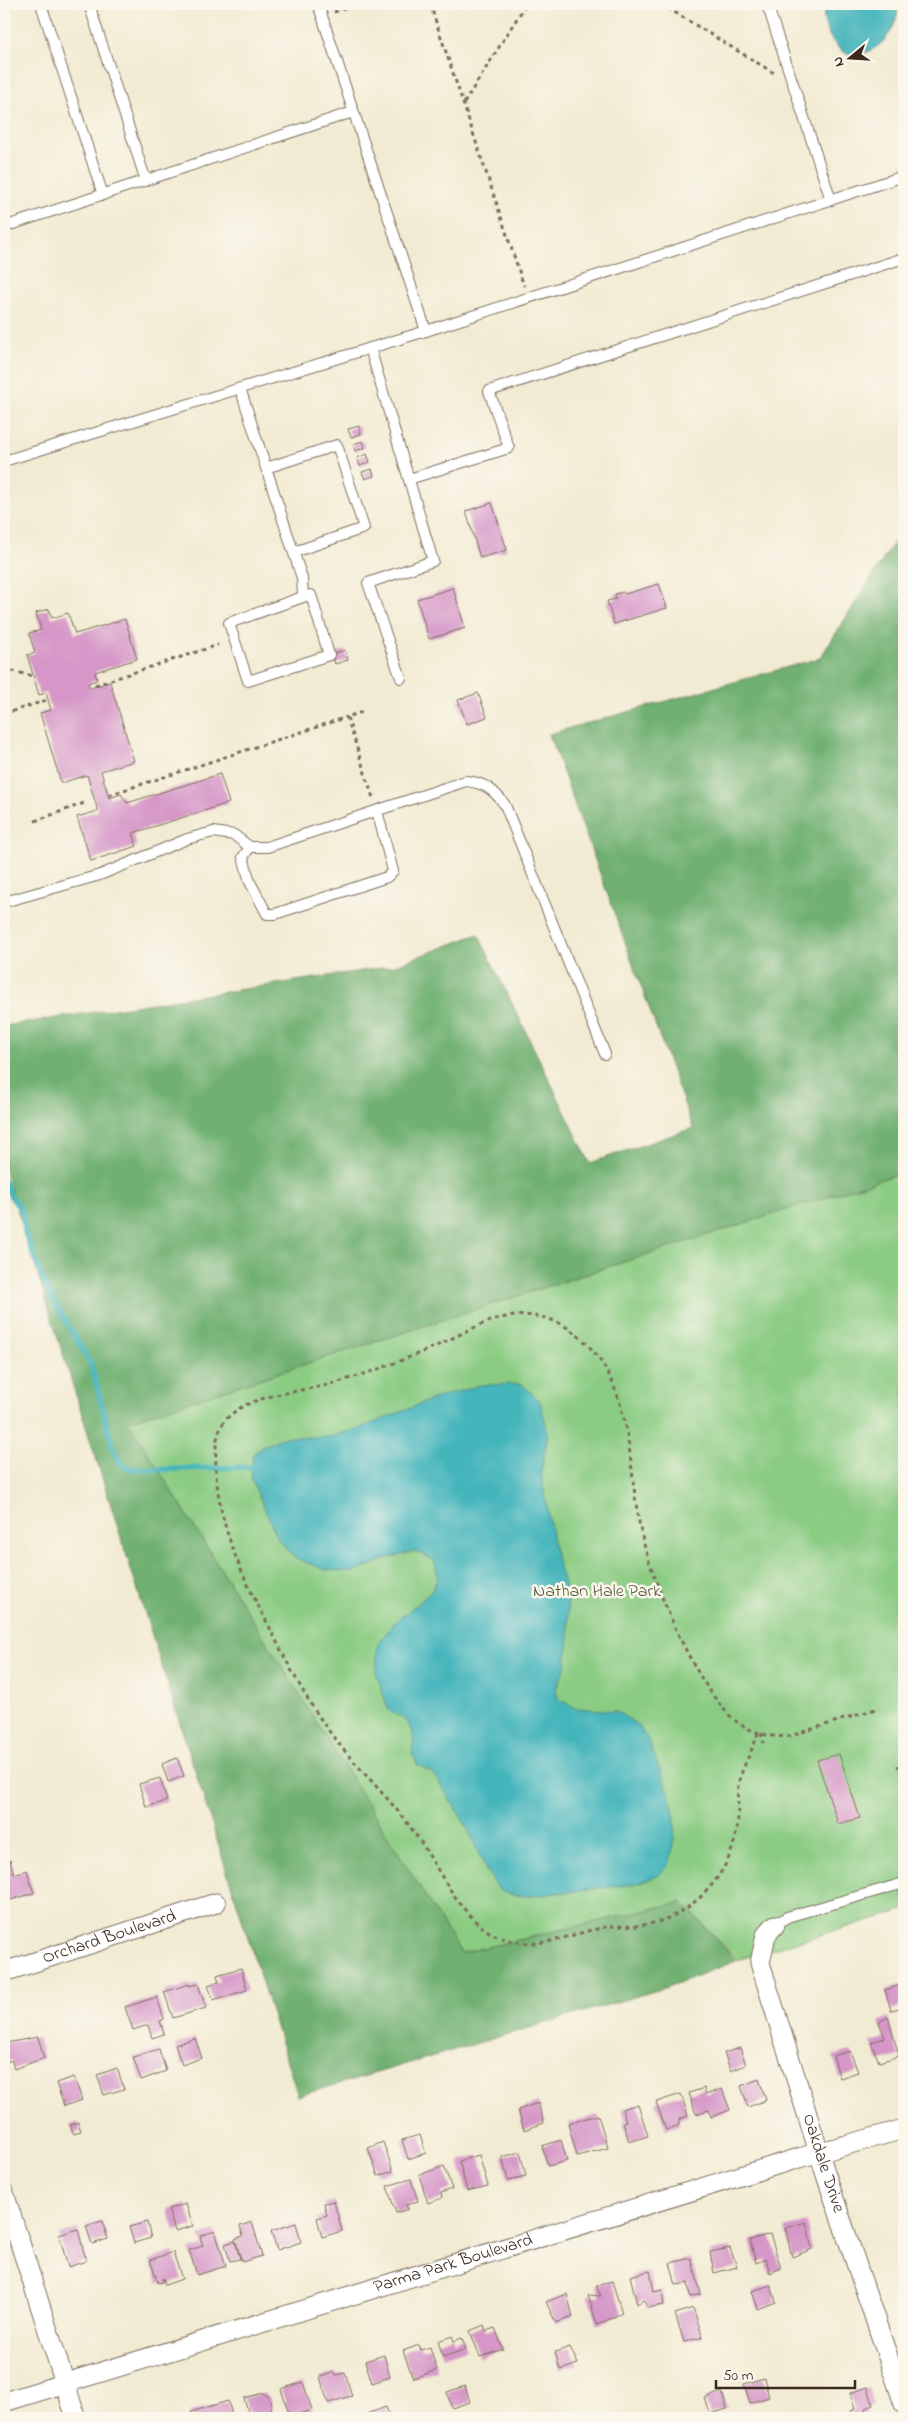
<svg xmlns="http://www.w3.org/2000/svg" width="908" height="2422" font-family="'Indie Flower',sans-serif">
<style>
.green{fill:#8bcc83;stroke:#637b50}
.forest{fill:#70b071;stroke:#566d48}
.water{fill:#45b5bc;stroke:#40706d}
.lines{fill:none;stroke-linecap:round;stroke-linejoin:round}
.stream{stroke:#45b5bc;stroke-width:5.5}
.building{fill:#d697c8}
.lane-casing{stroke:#7b6e5d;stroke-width:12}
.street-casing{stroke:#7b6e5d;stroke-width:21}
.path{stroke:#7b6e5d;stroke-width:3;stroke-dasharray:4 4;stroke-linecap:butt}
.lane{stroke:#fff;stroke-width:10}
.street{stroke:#fff;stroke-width:19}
.labels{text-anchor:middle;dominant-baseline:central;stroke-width:5;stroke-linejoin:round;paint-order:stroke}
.park-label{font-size:18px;fill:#535b3c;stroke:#fbf7ec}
.street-label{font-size:18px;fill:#3b2a1e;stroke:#fbf7ec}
</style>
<rect width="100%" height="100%" fill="#fbf7ec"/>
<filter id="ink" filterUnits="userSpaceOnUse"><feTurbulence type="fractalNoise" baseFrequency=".02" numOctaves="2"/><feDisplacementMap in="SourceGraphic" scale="10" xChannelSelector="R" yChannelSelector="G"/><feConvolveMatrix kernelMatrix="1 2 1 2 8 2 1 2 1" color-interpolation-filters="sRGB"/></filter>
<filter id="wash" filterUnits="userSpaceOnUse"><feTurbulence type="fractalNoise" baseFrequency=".0096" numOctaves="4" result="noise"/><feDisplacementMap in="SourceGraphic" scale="20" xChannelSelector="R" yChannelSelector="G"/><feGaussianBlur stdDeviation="1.12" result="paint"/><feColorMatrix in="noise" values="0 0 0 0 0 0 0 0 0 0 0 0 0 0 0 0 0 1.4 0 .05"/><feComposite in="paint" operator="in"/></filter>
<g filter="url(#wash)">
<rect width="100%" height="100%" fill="#f2ebd3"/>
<!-- green -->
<polygon class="green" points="904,1172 904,1910 737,1960 682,1902 461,1953 128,1421"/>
<!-- forest -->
<polygon class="forest" points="904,527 904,1172 128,1421 461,1953 682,1902 736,1961 668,1987 298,2096 4,1168 4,1026 393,966 478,934 590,1163 693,1128 549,734 820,658"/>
<!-- water -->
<g class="water">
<path d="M 824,4 L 898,4 C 898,32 879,53 851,56 C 831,47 821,25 824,4 Z"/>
<polygon points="522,1384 540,1401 548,1433 541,1472 556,1558 567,1593 569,1635 566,1666 556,1689 558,1699 576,1708 616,1711 639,1726 649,1742 669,1793 675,1818 674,1845 669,1865 658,1876 635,1884 531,1896 513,1895 500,1891 486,1870 466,1825 434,1774 418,1765 412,1754 414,1737 407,1721 388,1709 376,1672 378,1644 393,1624 431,1592 438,1576 434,1560 415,1551 388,1558 355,1572 326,1570 295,1558 278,1539 251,1478 253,1454 262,1446 285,1437 329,1437 358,1429 433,1399 481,1385"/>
</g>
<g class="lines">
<!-- stream -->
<polyline class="stream" points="4,1181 10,1195 22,1211 25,1233 46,1288 91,1364 114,1453 123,1466 136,1470 252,1467"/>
</g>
<g id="blocks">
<!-- building -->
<g class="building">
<polygon points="359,426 361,434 351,437 348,429"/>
<polygon points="363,441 365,448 355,451 353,444"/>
<polygon points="367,454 370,462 360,466 357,458"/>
<polygon points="372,469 374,476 365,479 362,472"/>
<polygon points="492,503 507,550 480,558 466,511"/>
<polygon points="659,584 667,608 614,624 607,601 616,599 615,594 623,592 625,594"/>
<polygon points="453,588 465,628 429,639 417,599"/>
<polygon points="49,609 52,618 68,613 75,634 125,619 137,659 95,672 97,680 88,683 90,688 110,682 134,761 101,771 109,798 121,794 127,803 220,774 229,803 133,833 137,846 91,861 77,817 98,811 87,775 61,783 40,713 51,710 46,693 39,695 27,655 35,653 29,633 41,630 36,613"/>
<polygon points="345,650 348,660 335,664 332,654"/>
<polygon points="478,693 487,717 467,724 458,700"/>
<polygon points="839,1754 860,1818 838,1824 817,1760"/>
<polygon points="177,1758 184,1776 168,1782 162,1764"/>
<polygon points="160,1778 167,1801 146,1807 139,1784"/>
<polygon points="10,1860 14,1874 27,1870 34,1893 4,1902 4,1862"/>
<polygon points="241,1968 247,1990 213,2000 208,1985 219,1982 217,1975"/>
<polygon points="189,1984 189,1986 198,1984 206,2008 173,2018 164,1992"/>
<polygon points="904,1984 904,2007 891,2010 885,1990"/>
<polygon points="157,1997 164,2019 160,2021 164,2034 152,2038 148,2025 133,2030 125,2007"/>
<polygon points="888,2017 899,2056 879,2062 871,2042 885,2038 879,2022"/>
<polygon points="38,2037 44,2058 14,2069 12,2060 4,2063 4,2049 7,2048 6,2043"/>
<polygon points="195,2038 202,2058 182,2065 175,2045"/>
<polygon points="740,2048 746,2065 731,2071 724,2053"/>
<polygon points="159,2049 166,2071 141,2080 133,2057"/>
<polygon points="850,2051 858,2072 840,2078 833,2056"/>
<polygon points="117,2068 124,2089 104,2095 97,2075"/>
<polygon points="74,2077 82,2100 64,2106 56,2083"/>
<polygon points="759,2079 766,2100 748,2107 741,2086"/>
<polygon points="704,2088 706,2094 722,2089 730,2110 711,2117 709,2110 696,2114 689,2093"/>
<polygon points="681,2094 688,2116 679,2119 679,2125 666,2130 656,2102"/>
<polygon points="538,2103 544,2123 524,2130 518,2110"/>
<polygon points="638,2104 648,2136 629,2142 623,2122 626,2121 622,2109"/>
<polygon points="598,2115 608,2148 577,2156 568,2123"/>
<polygon points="78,2122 81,2131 74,2134 70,2125"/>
<polygon points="420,2135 426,2153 408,2159 402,2140"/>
<polygon points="561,2140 567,2161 548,2166 542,2146"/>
<polygon points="383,2142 393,2171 378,2176 368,2148"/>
<polygon points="520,2152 526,2176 508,2180 502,2157"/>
<polygon points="479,2155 488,2186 467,2191 459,2161"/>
<polygon points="444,2166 452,2189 441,2193 442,2198 428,2203 419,2175"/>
<polygon points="411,2179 418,2201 406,2205 408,2209 396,2213 387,2186"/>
<polygon points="334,2201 342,2231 322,2237 317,2218 327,2215 324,2203"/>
<polygon points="186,2204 193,2226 175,2231 168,2209"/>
<polygon points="102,2221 108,2239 92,2244 86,2226"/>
<polygon points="147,2222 151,2238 134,2243 129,2227"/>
<polygon points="252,2222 262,2256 242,2262 235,2239 243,2236 240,2226"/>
<polygon points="806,2222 812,2249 792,2257 785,2228"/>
<polygon points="296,2223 301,2242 277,2250 271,2231"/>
<polygon points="78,2229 86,2261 68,2267 59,2235"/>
<polygon points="215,2231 226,2266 197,2275 189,2250 203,2246 200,2236"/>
<polygon points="770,2234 781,2268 770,2273 766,2259 756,2263 750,2240"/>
<polygon points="235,2241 240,2259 230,2261 225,2244"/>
<polygon points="730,2248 737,2267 714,2273 710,2252"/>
<polygon points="173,2252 182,2279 165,2285 163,2278 162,2282 158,2283 150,2260"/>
<polygon points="691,2258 701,2294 690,2297 688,2283 676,2285 670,2263"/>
<polygon points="650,2271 654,2292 662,2290 664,2305 648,2308 644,2300 637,2304 630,2276"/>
<polygon points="612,2281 622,2313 597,2325 588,2295 601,2296 596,2286"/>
<polygon points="771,2285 776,2302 758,2309 752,2291"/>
<polygon points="567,2294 573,2317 556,2323 546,2302"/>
<polygon points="693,2308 703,2337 684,2342 675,2314"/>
<polygon points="484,2325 486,2331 495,2328 503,2349 480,2357 470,2331"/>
<polygon points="452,2336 454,2341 462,2338 466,2349 443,2357 438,2341"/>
<polygon points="419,2345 421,2350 430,2347 437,2370 413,2378 403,2351"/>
<polygon points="570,2347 578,2364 560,2370 555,2352"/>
<polygon points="384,2355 390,2377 372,2383 365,2361"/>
<polygon points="335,2372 336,2375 345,2373 352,2396 328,2403 320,2377"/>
<polygon points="764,2378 769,2397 750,2403 744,2384"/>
<polygon points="303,2382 312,2410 290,2417 281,2389"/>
<polygon points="465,2386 470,2402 452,2408 447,2392"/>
<polygon points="868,2387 873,2405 865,2408 868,2418 853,2418 851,2411 855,2409 850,2393"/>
<polygon points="722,2392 727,2409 710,2414 705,2398"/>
<polygon points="263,2393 270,2398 272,2411 269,2415 250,2418 244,2398"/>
<polygon points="228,2401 233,2418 193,2418 191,2412"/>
<polygon points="386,2407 390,2418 368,2418 366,2414"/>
</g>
</g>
</g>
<g filter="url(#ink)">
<use href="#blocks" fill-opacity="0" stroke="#7b6e5d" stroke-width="1"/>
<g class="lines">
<defs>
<g id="lane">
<polyline points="41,4 103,195"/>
<polyline points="89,4 146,181"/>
<polyline points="318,4 426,331"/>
<polyline points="767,4 831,200"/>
<polyline points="4,227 353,112"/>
<polyline points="370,348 433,561 368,583 401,678"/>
<polyline points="240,388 302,578 303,597 229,623 248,681 329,655 311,595 303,597"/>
<polyline points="4,461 426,331 904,176"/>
<polyline points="266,468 337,445 364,528 294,552"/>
<polyline points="409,479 509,448 489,391 904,258"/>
<polyline points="250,847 243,857 250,882 267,914 275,914 387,877 393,871 377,811"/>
<path d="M 4,902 L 100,875 L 187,839 L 213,832 L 234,835 L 250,847 L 267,847 L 466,781 C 485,783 494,790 505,805 L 605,1054"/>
<polyline points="775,1925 787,1917 904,1883"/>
</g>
<g id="street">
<path id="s1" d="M 775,1925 L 766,1935 L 760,1963 L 826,2175 L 904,2404"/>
<path id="s2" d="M 4,1972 L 216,1903"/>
<polyline points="4,2193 76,2418"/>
<path id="s3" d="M 4,2402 L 799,2158 L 904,2129"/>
</g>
</defs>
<!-- lane casing -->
<use href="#lane" class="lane-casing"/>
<!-- street casing -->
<use href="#street" class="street-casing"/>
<!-- path -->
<g class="path">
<polyline points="430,4 524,286"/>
<polyline points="661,4 774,73"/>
<polyline points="334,12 360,4"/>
<polyline points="464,103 526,4"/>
<polyline points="4,669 33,676"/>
<polyline points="95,685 218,645"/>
<polyline points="362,712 347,717 373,798"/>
<polyline points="4,714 47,700"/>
<polyline points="109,795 347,717"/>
<polyline points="35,821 87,802"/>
<path d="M 758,1733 C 753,1750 741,1769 738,1785 C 737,1794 738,1804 738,1813 C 738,1832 733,1851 724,1867 C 707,1897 678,1920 643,1925 C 634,1927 625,1926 615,1926 C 571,1930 543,1955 497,1936 C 459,1919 436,1861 411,1828 C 387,1795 357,1768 332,1735 C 308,1703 289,1667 271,1630 C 244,1580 220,1531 216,1473 C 216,1457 214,1442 221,1427 C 238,1394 298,1393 331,1384 C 367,1374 402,1361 436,1346 C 461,1335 487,1318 514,1316 C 541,1313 562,1321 582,1339 C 635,1389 627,1467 641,1532 C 652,1582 697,1691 737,1722 C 753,1733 771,1738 790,1736 L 879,1708"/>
<polyline points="761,1733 764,1743"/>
<polyline points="897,1767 904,1765"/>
</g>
<!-- lane -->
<use href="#lane" class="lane"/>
<!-- street -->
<use href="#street" class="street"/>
</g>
</g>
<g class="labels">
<!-- park labels -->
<g class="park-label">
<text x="597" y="1592">Nathan Hale Park</text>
</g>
<!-- street labels -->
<g class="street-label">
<text stroke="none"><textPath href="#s2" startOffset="111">Orchard Boulevard</textPath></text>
<text stroke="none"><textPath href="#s1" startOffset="252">Oakdale Drive</textPath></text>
<text stroke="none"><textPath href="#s3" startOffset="470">Parma Park Boulevard</textPath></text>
</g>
</g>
<!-- margin -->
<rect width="908" height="2422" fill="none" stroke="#fbf7ec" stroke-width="20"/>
<!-- north arrow -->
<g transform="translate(850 58) rotate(252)" stroke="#fbf7ec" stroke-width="4" paint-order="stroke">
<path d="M0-4L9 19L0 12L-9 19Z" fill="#3b2a1e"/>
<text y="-8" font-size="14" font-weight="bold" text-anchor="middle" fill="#3b2a1e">N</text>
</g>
<!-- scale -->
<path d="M716 2380v8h139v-8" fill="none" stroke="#3b2a1e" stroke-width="2.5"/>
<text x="723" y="2380" font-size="15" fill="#3b2a1e" stroke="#fbf7ec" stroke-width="4" paint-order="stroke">50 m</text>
</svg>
